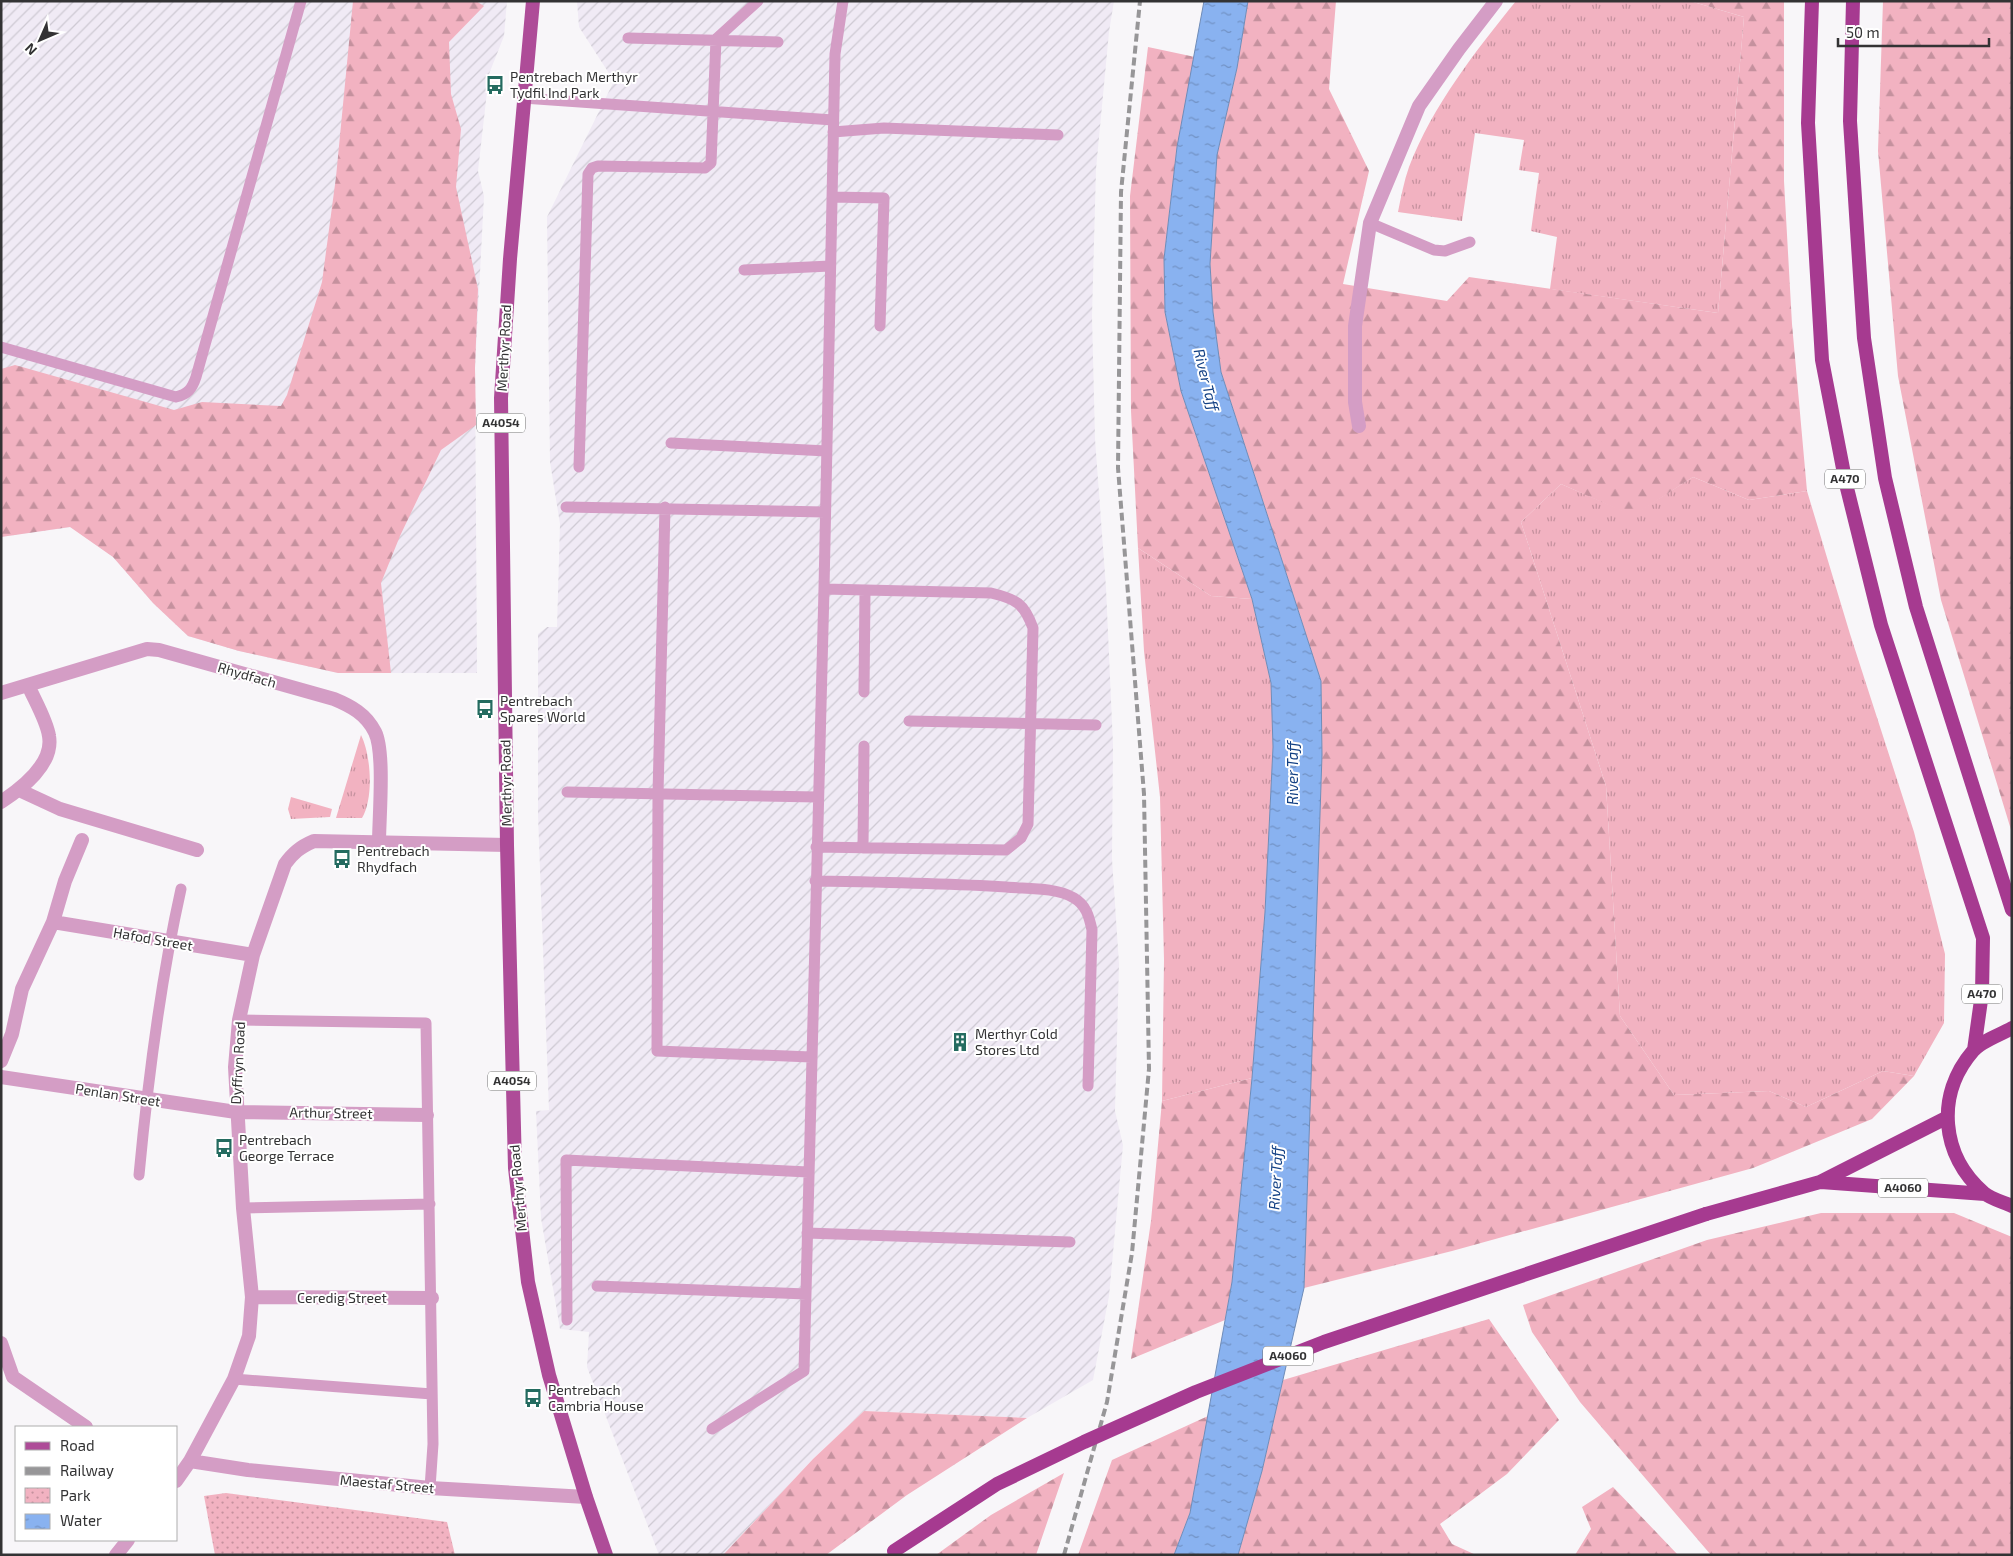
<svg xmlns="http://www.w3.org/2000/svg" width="2013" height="1556" font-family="'Exo 2',sans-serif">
	<defs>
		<pattern id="industrial-furrows" width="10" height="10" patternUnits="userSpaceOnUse" patternTransform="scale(1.25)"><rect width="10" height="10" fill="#f0eaf5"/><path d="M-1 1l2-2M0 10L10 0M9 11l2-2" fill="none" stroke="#cec9d3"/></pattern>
		<pattern id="grass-tufts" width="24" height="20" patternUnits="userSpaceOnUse" patternTransform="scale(1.25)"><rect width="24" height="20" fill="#f2b2c1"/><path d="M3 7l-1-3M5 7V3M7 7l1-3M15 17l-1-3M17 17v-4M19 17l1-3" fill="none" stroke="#c5919e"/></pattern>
		<pattern id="forest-firs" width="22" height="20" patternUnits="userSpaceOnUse" patternTransform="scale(1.25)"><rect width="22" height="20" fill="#f2b2c1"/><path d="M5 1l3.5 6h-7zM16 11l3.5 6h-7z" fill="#c5919e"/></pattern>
		<pattern id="park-dots" width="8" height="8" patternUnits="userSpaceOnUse" patternTransform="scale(1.25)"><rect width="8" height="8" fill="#f2b2c1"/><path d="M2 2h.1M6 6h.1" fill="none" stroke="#c5919e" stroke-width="1.8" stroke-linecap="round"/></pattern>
		<pattern id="water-ripples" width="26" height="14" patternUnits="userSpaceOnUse" patternTransform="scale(1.25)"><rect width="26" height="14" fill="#89b2f0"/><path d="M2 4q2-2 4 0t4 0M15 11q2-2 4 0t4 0" fill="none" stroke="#7191c3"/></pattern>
	</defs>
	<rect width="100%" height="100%" fill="#f8f6f9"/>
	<path fill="url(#industrial-furrows)" d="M1,1H507L504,36L489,74L478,171L484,196L475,368L477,673H338L239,651L188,636L153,603L113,557L71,527L1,537Z
		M577,1H1114L1109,32L1096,169L1092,316L1095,439L1106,588L1113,745L1112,859L1119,964L1115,1111L1123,1145L1109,1296L1093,1380L1027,1418L864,1411L813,1459L723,1555H659L587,1367L589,1332L560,1329L541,1218L536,1111L549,1110L538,815V634L547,627H557L560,524L550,462L547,217L614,81L579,27Z"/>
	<path fill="url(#grass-tufts)" d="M1516,1H1690L1744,17L1718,313L1550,289L1557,237L1531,231L1539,173L1519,170L1524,140L1475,133L1462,221L1398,212C1401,197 1404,181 1409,167C1433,105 1475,52 1516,1Z
		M1693,477L1749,500L1807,491L1850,634L1914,832L1945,954L1944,1023L1914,1076L1883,1071L1806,1107L1769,1091L1674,1095L1620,1016L1606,786L1521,522L1561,484L1633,515Z
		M1138,548L1211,596L1252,599L1271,683L1273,747L1265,912L1252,1078L1162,1101L1164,960L1160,797L1144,651Z
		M361,735C371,755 374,798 362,818H336Z
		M291,797L332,809L330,817L291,819L288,809Z"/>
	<path fill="url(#forest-firs)" d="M353,1H476L484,6L449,42L451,94L461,129L456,187L478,289L475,368L476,425L441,450L400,536L381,583L391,673H338L239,651L188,636L153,603L113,557L70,527L1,537V369L15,365L174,410L202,402L281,406L287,395L322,282L336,177Z
		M1248,1H1336L1329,89L1369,171L1343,284L1447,301L1469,277L1718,313L1744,17L1690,1H1784V181L1792,324L1807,491L1749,500L1693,477L1633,516L1561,484L1521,522L1606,786L1620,1016L1674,1095L1769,1091L1806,1107L1883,1071L1914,1076L1872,1119L1753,1168L1452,1251L1304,1288L1322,755L1321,681L1221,372L1213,312L1210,264L1217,155L1237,68Z
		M1883,1H2012V833L1941,600L1898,376L1878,151Z
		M1148,47L1195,57L1177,147L1164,259L1165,312L1181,391L1252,599L1211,596L1138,548L1131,411L1130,196Z
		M1252,1078L1232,1282L1225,1320L1131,1359L1151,1221L1162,1101Z
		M1821,1213H1954L2012,1237V1555H1711L1580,1402L1532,1332L1523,1305L1707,1240Z
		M1489,1319L1559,1420L1507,1474L1440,1524L1452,1544L1476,1555H1238L1262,1471L1283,1380Z
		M864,1411L1027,1418L907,1495L826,1555H723L813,1459Z
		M1208,1416L1190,1513L1174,1555H1078L1112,1460Z
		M1064,1473L1036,1555H936L991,1515Z
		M1613,1487L1678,1555H1575L1591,1529L1582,1507Z"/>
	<path fill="url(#park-dots)" d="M226,1493L447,1522L455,1555H215L204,1496Z"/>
	<path fill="url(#water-ripples)" stroke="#6f8cb8" d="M1204,1H1248L1237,68L1217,155L1210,264L1213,312L1221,372L1321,681L1322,755L1304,1288L1262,1471L1238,1555H1174L1190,1513L1232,1282L1252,1078L1265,912L1273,747L1271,683L1252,599L1181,391L1165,312L1164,259L1177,147Z"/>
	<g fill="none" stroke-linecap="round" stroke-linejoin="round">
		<path stroke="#d49dc5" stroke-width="11" d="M628,38L778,42
			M523,98L833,120
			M833,132L884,128L1058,135
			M832,197L884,198L880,326
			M1370,223L1434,250L1445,251L1470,242
			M744,270L830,266
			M1,347L176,397C188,394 192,389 196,377L301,1
			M671,443L827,451
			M579,467L588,174L592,168L598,166L705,168L711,163L716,39L758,1
			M566,507L825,512
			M665,507L658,794L657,1051L811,1057
			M864,692L865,591
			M909,721L1096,725
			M567,792L817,797
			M816,847L1006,850L1021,838L1028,824L1033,628C1024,603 1016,599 991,593L824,589
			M863,848L864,746
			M815,881C879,882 943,883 1006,887C1027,889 1055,887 1074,898C1086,905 1089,916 1092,930L1088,1086
			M239,1020L426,1023L433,1444L430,1488
			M139,1175C148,1079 160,983 181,889
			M243,1208L430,1204
			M807,1233L1070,1242
			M597,1286L806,1294
			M567,1320L566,1160L808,1172
			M234,1379L432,1394
			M712,1429L804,1371L824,589L835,54L843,1"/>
		<path stroke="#d49dc5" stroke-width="14" d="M1359,426L1355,402V326L1370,223L1419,106L1459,49L1496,1
			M1,693L147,649L159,650L334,699C351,706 366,714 375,732C385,752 379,818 379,843
			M19,790L60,809L197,850
			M1,802C22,788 54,764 49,736C47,721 34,699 28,685
			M53,922L253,955
			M1,1061L12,1034L22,989L53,922L65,881L82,840
			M1,1077L236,1112L427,1115
			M252,1297L432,1298
			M1,1343L13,1377L86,1427
			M190,1461L248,1470L430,1488L586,1497
			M176,1481L190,1461L234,1379L249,1336L252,1297L243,1208L235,1067L239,1020L253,955L285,864C293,853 300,847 314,841L507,845
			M116,1555L128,1540"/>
		<path stroke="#ae4c98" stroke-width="14" d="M533,1L510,259L501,398L507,845L515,1168L528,1282L549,1375L586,1497L606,1555"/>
		<path stroke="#a63a90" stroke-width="14" d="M1812,1L1808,123L1822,360L1846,484L1881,625L1983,938L1982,993L1974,1050
			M1853,1L1850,121L1864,338L1885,478L1916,607L2012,910
			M2012,1028C2000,1035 1981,1041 1973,1051C1935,1095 1941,1156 1984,1193C1991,1199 2003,1202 2012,1206
			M1821,1182L1985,1194
			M1706,1214L1820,1182L1946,1118"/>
		<path stroke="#979698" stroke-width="4" stroke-dasharray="8 4" stroke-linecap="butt" d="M1064,1555L1107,1402L1132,1253L1149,1069L1144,794L1118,468L1121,192L1140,1"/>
		<path stroke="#a63a90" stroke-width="14" d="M894,1551L997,1484L1084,1442L1196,1392L1324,1342L1706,1214"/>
	</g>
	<defs>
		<g id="bus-bare" transform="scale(1.5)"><path d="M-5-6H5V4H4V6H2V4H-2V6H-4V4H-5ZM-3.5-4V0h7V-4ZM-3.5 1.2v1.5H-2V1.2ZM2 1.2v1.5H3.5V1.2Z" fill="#246b60" stroke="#fff" stroke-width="2.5" paint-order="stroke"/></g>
		<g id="building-bare" transform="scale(1.5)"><path d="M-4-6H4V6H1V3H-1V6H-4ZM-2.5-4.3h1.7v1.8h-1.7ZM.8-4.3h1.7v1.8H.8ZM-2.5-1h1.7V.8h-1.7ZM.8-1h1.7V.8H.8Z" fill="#246b60" stroke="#fff" stroke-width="2.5" paint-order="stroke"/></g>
	</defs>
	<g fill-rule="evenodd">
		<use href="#bus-bare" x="495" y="85"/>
		<use href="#bus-bare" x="485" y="709"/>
		<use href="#bus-bare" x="342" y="859"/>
		<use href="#building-bare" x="960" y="1042"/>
		<use href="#bus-bare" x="224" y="1148"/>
		<use href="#bus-bare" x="533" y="1398"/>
	</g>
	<g text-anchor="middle" stroke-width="4" stroke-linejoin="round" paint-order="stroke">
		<g fill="#fff" stroke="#707071" stroke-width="1">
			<rect x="477" y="413.5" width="48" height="19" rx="4"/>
			<rect x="1825" y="469.5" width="40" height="19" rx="4"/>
			<rect x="1962" y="984.5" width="40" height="19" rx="4"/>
			<rect x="488" y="1071.5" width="48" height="19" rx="4"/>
			<rect x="1878" y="1178.5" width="50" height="19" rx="4"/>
			<rect x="1263" y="1346.5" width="50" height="19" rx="4"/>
		</g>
		<g font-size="12" font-weight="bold" fill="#333334">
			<text x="501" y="427">A4054</text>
			<text x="1845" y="483">A470</text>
			<text x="1982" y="998">A470</text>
			<text x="512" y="1085">A4054</text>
			<text x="1903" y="1192">A4060</text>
			<text x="1288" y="1360">A4060</text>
		</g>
		<g font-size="14" fill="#333334" stroke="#fff" text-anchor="start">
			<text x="510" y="82">Pentrebach Merthyr<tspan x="510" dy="16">Tydfil Ind Park</tspan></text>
			<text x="500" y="706">Pentrebach<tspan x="500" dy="16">Spares World</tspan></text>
			<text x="357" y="856">Pentrebach<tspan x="357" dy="16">Rhydfach</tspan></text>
			<text x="975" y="1039">Merthyr Cold<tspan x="975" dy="16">Stores Ltd</tspan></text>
			<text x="239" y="1145">Pentrebach<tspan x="239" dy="16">George Terrace</tspan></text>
			<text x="548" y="1395">Pentrebach<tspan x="548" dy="16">Cambria House</tspan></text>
		</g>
		<g font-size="14" fill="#333334" stroke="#fff">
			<text transform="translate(504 348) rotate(-87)" y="5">Merthyr Road</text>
			<text transform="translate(247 675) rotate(16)" y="5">Rhydfach</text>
			<text transform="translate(506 783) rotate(-91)" y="5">Merthyr Road</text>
			<text transform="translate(153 939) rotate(10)" y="5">Hafod Street</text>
			<text transform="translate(238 1063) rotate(-87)" y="5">Dyffryn Road</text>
			<text transform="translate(118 1095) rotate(9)" y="5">Penlan Street</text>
			<text transform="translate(331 1113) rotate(1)" y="5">Arthur Street</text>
			<text transform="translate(518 1188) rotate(-95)" y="5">Merthyr Road</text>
			<text x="342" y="1303">Ceredig Street</text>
			<text transform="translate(387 1484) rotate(5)" y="5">Maestaf Street</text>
		</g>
		<g font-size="15" font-style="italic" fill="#124084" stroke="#fff">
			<text transform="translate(1206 380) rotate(76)" y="5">River Taff</text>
			<text transform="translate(1293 773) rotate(-90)" y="5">River Taff</text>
			<text transform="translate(1276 1178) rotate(-87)" y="5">River Taff</text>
		</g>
	</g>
	<rect width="2013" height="1556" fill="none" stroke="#333334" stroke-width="5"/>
	<rect x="15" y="1426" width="162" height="115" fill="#ffffff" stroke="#adadae"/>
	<rect x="25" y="1442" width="25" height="8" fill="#ae4c98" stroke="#adadae"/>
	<text x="60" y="1451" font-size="15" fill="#333334">Road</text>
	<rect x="25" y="1467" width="25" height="8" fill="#979698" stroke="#adadae"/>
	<text x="60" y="1476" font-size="15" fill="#333334">Railway</text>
	<rect x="25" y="1488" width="25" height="15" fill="url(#park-dots)" stroke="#adadae"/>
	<text x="60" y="1501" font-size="15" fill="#333334">Park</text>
	<rect x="25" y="1514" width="25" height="15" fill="url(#water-ripples)" stroke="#adadae"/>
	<text x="60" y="1526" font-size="15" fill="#333334">Water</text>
	<g transform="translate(40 40) rotate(225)" stroke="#ffffff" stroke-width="4" paint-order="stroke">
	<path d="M0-4L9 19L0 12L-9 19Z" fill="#333334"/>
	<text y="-8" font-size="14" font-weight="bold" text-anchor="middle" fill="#333334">N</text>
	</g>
	<path d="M1838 38v8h151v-8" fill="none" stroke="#333334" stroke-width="2.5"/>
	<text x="1846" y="38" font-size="15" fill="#333334" stroke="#ffffff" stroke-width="4" paint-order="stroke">50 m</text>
</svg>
